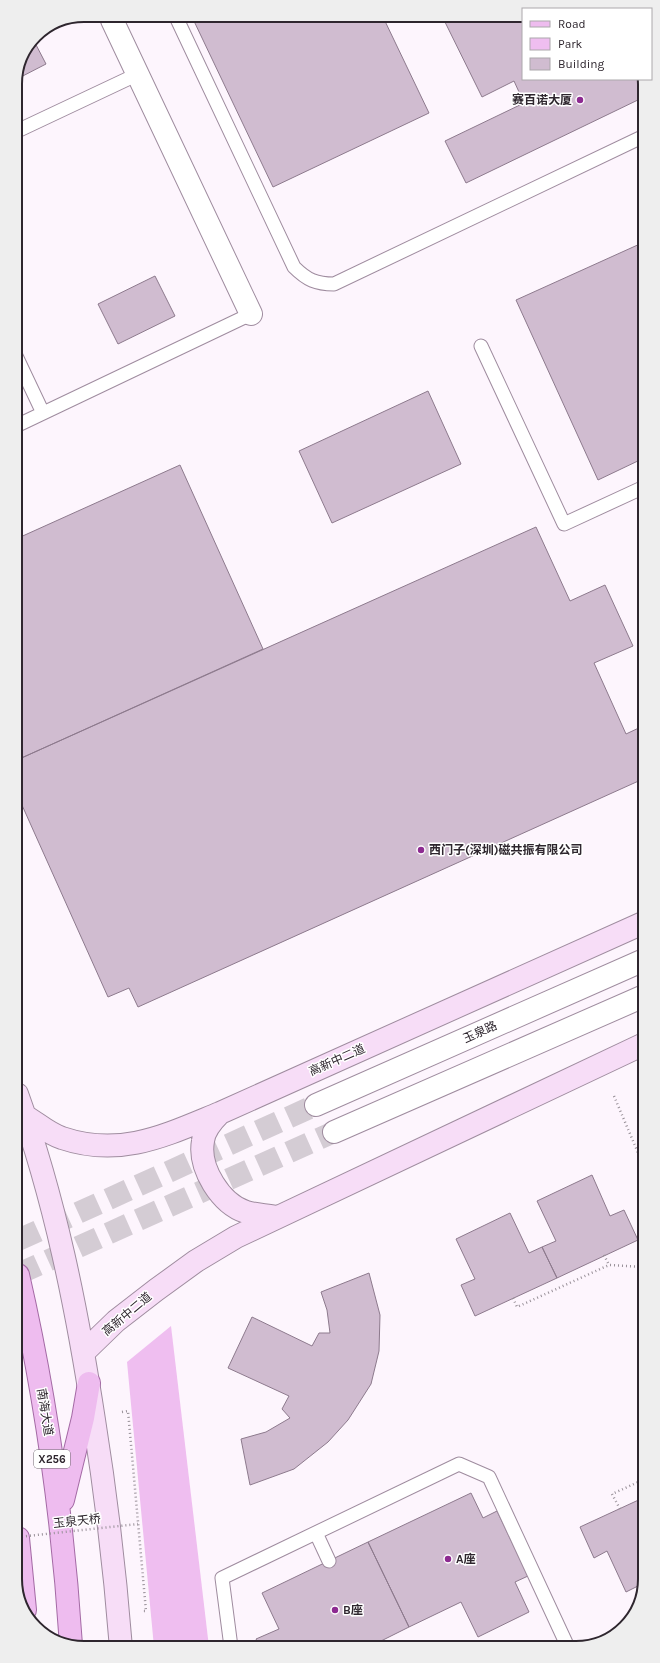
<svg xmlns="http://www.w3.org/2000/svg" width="660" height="1663" font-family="Karla,'Noto Sans SC',sans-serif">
	<rect width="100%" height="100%" fill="#fdf5fd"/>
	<path fill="#efbef0" d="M171,1326L209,1647H154L127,1362Z"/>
	<path fill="#d0bcd0" stroke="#8d7a8d" d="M442,16H523V79H639L641,84L642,98L466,183L445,141L524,103L514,81L482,97Z
		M383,17L429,113L273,187L193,19Z
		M33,39L46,64L15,80V79Z
		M642,243V459L598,480L516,300Z
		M155,276L175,316L118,344L98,304Z
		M428,391L461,464L332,523L299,451Z
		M180,465L263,649L17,760L16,539Z
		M536,527L570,601L605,585L633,646L594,663L626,734L643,726V779L138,1007L129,988L108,997L17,794V760Z
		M592,1175L610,1216L624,1210L638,1240L557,1278L542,1247L556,1241L537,1201Z
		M510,1213L529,1253L542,1247L557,1278L475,1316L461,1285L475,1279L456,1239Z
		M369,1273L380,1315L379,1351L371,1384L348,1420L328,1442L294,1469L250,1485L241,1439L266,1432L290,1418L282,1409L289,1396L228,1368L252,1317L312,1346L319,1333H330L327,1310L321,1292Z
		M471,1493L483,1518L497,1511L528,1576L515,1582L529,1612L478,1637L461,1602L409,1627L368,1542Z
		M645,1497V1580L644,1583L626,1592L607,1551L594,1558L580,1527Z
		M368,1542L409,1627L371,1646L260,1647L256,1639L279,1629L262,1593Z"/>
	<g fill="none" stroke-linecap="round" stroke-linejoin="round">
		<path stroke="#d4ccd4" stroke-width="22" stroke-dasharray="22 11" stroke-linecap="butt" d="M18,1240L316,1105
			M18,1274L334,1132"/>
		<g stroke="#9f8c9f" stroke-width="15">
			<path id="service" d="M177,19L294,267C307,280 316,284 334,284L642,137
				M15,132L138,74
				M481,346L564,524L642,488
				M16,356L43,413
				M16,426L251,314
				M316,1533L329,1561
				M231,1647L222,1578L459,1464L489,1477L567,1645"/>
		</g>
		<g stroke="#9f8c9f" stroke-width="24">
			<path id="minor" d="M112,20L251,314"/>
		</g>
		<g stroke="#9f8c9f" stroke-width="24">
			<path id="tertiary" d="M316,1105L644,960
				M334,1132L644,996"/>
		</g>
		<g stroke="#9f8c9f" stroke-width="24">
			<path id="secondary" d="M17,1094C55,1199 77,1309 94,1420C106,1495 115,1571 121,1648
				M220,1113C213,1120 204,1131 203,1141C198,1168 221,1204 246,1212C256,1215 267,1215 276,1217
				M25,1116C37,1123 49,1134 62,1138C121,1158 166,1135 220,1113L643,923
				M84,1352L116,1321L156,1290L196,1261L236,1237L644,1044"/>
		</g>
		<g stroke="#a46aa5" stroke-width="24">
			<path id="primary" d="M18,1275C46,1397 63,1520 71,1645
				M63,1500L83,1418L89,1383
				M18,1538L25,1610"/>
		</g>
		<path stroke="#999199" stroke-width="2.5" stroke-dasharray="1 3" stroke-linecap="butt" d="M614,1096L644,1167
			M604,1255L609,1265
			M513,1298L517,1307L609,1265L644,1267
			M122,1412L128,1411L146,1611H142
			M620,1509L612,1494L645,1479"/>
		<use href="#service" stroke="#fff" stroke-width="13"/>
		<use href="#minor" stroke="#fff" stroke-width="22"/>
		<use href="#tertiary" stroke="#fff" stroke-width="22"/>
		<use href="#secondary" stroke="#f7ddf7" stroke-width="22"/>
		<use href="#primary" stroke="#eebcef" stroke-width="22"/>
		<path stroke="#999199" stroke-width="2.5" stroke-dasharray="1 3" stroke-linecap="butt" d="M18,1537L138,1524"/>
	</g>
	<g fill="#8d2a91" stroke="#fff" stroke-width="1.5">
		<circle cx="580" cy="100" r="4"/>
		<circle cx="421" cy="850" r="4"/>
		<circle cx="448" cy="1559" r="4"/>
		<circle cx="335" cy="1610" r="4"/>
	</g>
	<g text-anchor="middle" stroke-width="3" stroke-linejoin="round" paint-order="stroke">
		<rect fill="#fff" stroke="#6d676d" stroke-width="1" x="34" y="1450" width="36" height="18" rx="3"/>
		<g font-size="11" font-weight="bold" fill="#2e262e">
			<text x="52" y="1463">X256</text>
		</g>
		<g font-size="12" font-weight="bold" fill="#2e262e" stroke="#fff" text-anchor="start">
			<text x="572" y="104" text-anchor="end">赛百诺大厦</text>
			<text x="429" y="854">西门子(深圳)磁共振有限公司</text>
			<text x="456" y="1563">A座</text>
			<text x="343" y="1614">B座</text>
		</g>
		<g font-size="12" fill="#2e262e" stroke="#fff">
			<text transform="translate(480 1032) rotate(-24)" y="4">玉泉路</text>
			<text transform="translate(337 1060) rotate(-24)" y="4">高新中二道</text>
			<text transform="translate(127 1314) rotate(-40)" y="4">高新中二道</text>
			<text transform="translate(45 1412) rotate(81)" y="4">南海大道</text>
			<text transform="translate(77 1521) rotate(-6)" y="4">玉泉天桥</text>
		</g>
	</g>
	<path d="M0 0H660V1663H0ZM84 22H576A62 62 0 0 1 638 84V1579A62 62 0 0 1 576 1641H84A62 62 0 0 1 22 1579V84A62 62 0 0 1 84 22Z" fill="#eee" fill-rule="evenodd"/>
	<path fill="none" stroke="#2e262e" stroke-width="2" d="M84 22H576A62 62 0 0 1 638 84V1579A62 62 0 0 1 576 1641H84A62 62 0 0 1 22 1579V84A62 62 0 0 1 84 22Z"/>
	<rect x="522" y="8" width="130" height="72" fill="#ffffff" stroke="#aba8ab"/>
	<rect x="530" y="21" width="20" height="6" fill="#eebcef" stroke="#aba8ab"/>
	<text x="558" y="28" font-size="12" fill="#2e262e">Road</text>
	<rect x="530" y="38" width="20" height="12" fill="#efbef0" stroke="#aba8ab"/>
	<text x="558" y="48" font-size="12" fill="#2e262e">Park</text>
	<rect x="530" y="58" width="20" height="12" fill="#d0bcd0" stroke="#aba8ab"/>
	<text x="558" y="68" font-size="12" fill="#2e262e">Building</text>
</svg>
